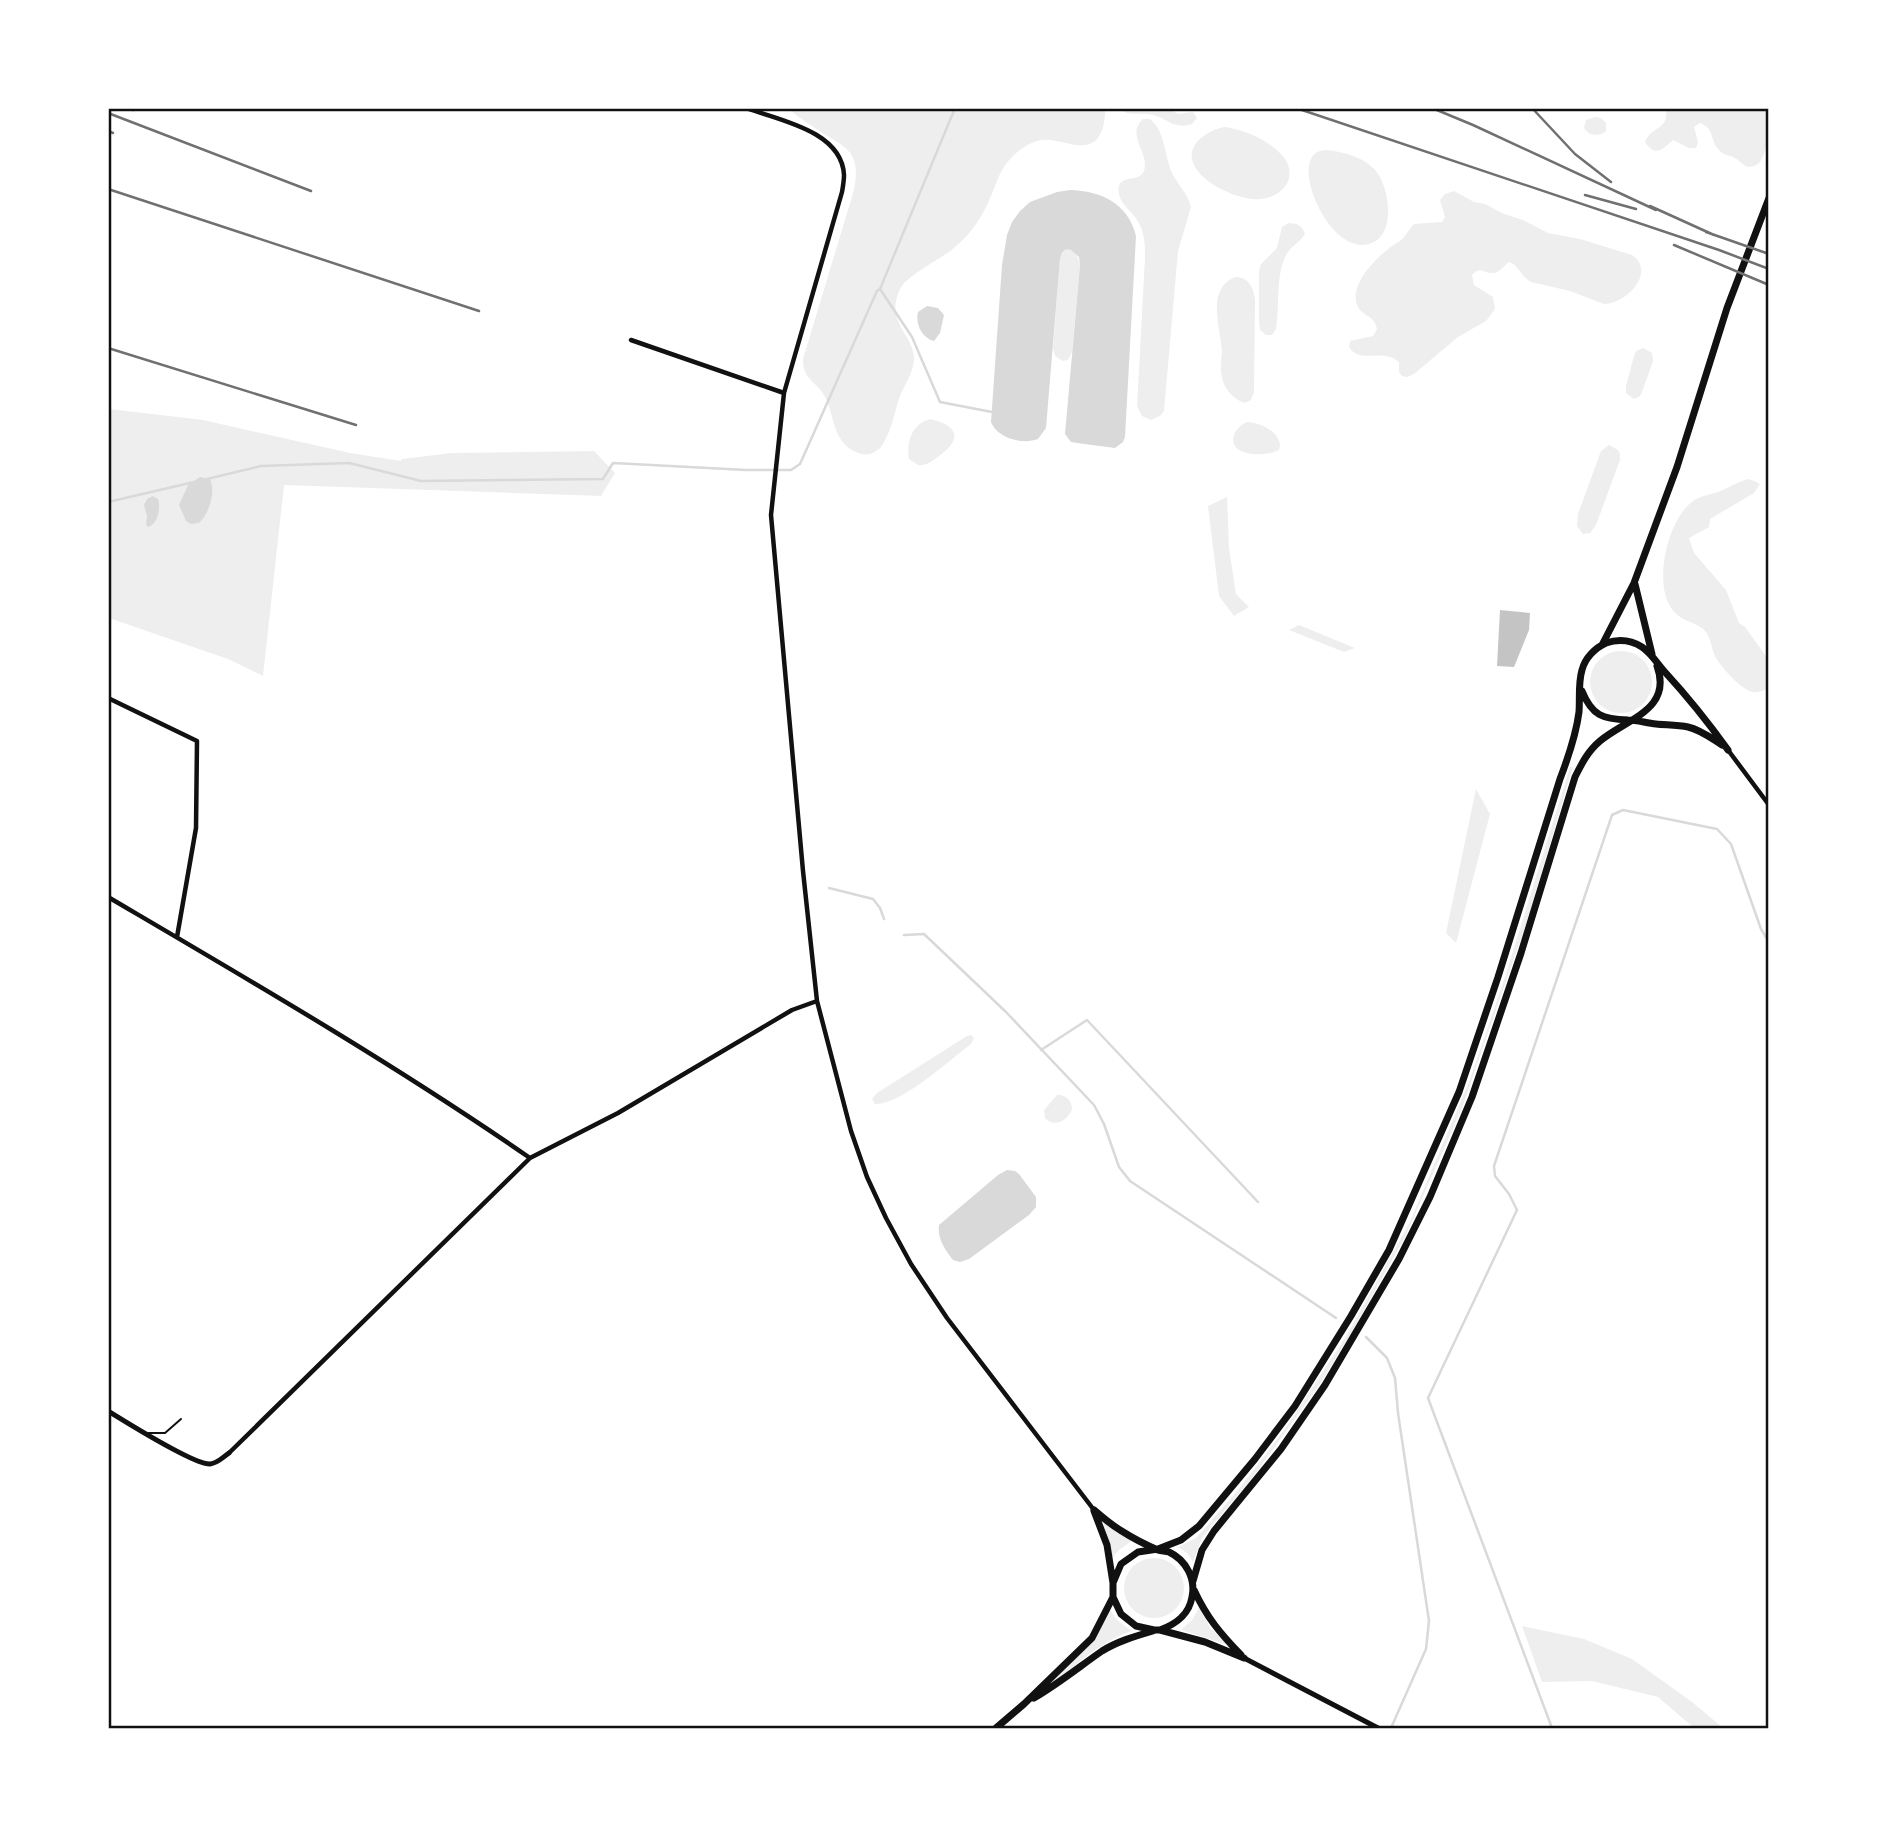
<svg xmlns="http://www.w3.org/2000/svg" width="1877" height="1837" font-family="'PT Serif',serif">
	<rect width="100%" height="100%" fill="#fff"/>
	<path fill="#eee" d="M1765,108C1772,118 1768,156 1758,164C1754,167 1752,166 1747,167C1742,164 1738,159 1733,157C1727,155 1723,155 1718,149C1710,139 1714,128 1700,123L1694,127L1698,142L1696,148H1689L1673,140C1663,149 1655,158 1645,142C1651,126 1669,131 1666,109Z
		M788,109H1105C1105,119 1104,131 1097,139C1083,154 1059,137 1041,140C1026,143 1012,155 1004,167C998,176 995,187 991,196C983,216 971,234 954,248C941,259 907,275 900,289C884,322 915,336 914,359C914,373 903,386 899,399C895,410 893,423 888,434C885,440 882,448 876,451C870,456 862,455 856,452C833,442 835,418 826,399C819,382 802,381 803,359L854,190C860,156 852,150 824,134C812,126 800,118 788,109Z
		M1119,109H1169L1178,114L1193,112L1197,118L1192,124C1170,130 1167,116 1148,114C1136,113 1129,116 1119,109Z
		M1595,117L1601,118L1606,123V131C1599,137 1589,136 1584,128L1586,120Z
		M1143,119H1149C1164,126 1165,158 1172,173C1178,185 1188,194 1191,207L1178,251L1164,411L1160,416L1151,420L1142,416L1137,406L1145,258C1145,245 1145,232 1137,220C1132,211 1121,205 1119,194C1115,172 1139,184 1144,171C1150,152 1125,135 1143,119Z
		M1224,127C1243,129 1268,140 1281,154C1300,174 1285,197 1260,199C1241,201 1205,185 1195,167C1183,146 1206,131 1224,127Z
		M1325,150C1341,151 1364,157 1375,170C1389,185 1396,231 1374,242C1336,261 1297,181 1312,157C1315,152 1320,151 1325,150Z
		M1454,191L1474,202L1485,204L1504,214L1523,220L1548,233L1580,239L1632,255C1657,272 1626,304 1604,304L1570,291L1531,282C1521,277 1519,265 1509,262C1504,266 1500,272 1494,273C1483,274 1481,265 1472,275L1474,285L1493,297L1495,309L1486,321L1458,337L1414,374L1407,377L1402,376L1399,372V362C1383,347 1360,365 1349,347L1350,341L1373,336L1377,329C1374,314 1362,317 1357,305C1350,285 1373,261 1387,250C1391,246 1396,244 1400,241C1406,236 1409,229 1414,224L1442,222L1445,217L1440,200L1445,194Z
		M1289,223C1297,223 1303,226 1305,234C1300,242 1291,246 1286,255C1275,278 1280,305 1276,329L1272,335H1266L1260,330L1259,322V271L1261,264L1277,248L1282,227Z
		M1066,249C1075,250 1078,256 1080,265L1072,352L1068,360L1063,361L1055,356L1053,348L1060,259L1062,253Z
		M1235,277C1248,277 1253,286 1255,299L1254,392L1251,400L1245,403C1230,398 1221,384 1221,369C1220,363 1222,358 1222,352C1221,328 1205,290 1235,277Z
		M1643,348L1652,353L1653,361L1642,392L1640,396L1634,399L1626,393V386L1634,356L1636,351Z
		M109,409L203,420L350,453L401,461L402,459L452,453L594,451L615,473L601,496L284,485L263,676L228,659L109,618Z
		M930,419C958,425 963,439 939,456C932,461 927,466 918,465L909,459C906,442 912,424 930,419Z
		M1247,422C1261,422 1285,435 1279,450C1269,455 1251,456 1241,451C1226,443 1235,427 1247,422Z
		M1609,445L1618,450L1620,454V460L1596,525L1590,533L1583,534L1577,526L1578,514L1601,451Z
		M1748,479L1754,481L1760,484L1754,493L1710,519L1709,527L1689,538L1694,553L1726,590L1739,623L1745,627L1768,659V688C1764,690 1759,693 1753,692C1742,691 1720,666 1715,656C1711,648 1711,637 1705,631C1695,620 1681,624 1670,606C1654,580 1668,519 1693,501C1700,496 1709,495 1718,492C1728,488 1737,482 1748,479Z
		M1227,497L1229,548L1236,594L1249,607L1234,616L1219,596L1208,506Z
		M1299,625L1355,648L1344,652L1289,630Z
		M1590 682a31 31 0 1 1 62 0a31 31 0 1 1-62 0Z
		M1570,767H1573L1527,921L1462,1108L1405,1237L1350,1335L1318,1387L1256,1473L1202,1538L1193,1562L1187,1553L1178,1547L1196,1538L1204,1529L1239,1489L1287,1426L1345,1338L1409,1224L1469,1082L1505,977Z
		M1476,789L1490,814L1456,943L1446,933Z
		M971,1035L974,1038L971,1044C950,1060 899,1106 875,1104L872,1099L877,1093L967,1036Z
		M1057,1095C1065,1094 1072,1100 1072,1109C1068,1121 1054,1128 1045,1118L1044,1110Z
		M1105,1523L1117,1533L1133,1540L1119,1550L1112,1558L1109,1541L1103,1525Z
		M1124 1588a30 30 0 1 1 60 0a30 30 0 1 1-60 0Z
		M1199,1608L1211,1629L1228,1645L1181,1630L1192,1620Z
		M1110,1610L1117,1620L1132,1631C1103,1640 1077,1664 1054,1683L1052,1681C1076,1659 1097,1639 1110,1610Z
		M1522,1626L1584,1639L1632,1659L1692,1702L1723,1728H1694L1658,1697L1592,1681L1542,1682Z"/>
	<path fill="#d9d9d9" d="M1070,190C1101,191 1128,203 1136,236L1125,437L1123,442L1115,448L1077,443L1071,442L1065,434L1080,265L1079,257L1071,250L1066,249L1062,253L1060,259L1046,428L1038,439C1022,445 997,438 991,422L1002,265L1007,235L1012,222L1020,211L1030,202L1057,192Z
		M927,306L938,308L944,315L940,333L934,341C922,338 915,324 918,312Z
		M200,477L210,479C216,492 209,514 199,523L191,524L186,521L179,505L188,485Z
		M153,496L158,499C161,508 158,524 148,527L146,525L147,516L144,505L147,499Z
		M1007,1170L1015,1171L1019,1174L1036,1197V1207L1029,1215L969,1259L960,1262L953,1260C945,1250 937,1238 939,1225L998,1175Z"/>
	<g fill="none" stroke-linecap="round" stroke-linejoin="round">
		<path stroke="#d9d9d9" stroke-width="2.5" d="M880,289L912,337L940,402L992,412
			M207,479L261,466L349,463L421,481L603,479L613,463L746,470H791L800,464L877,291L880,289L955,108
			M108,502L194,482
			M829,888L873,899L880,908L884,919
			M904,935L924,934L1006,1012L1094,1105L1104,1124L1119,1167L1130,1181L1336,1318
			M1041,1050L1087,1020L1258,1202
			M1366,1337L1387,1358L1395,1378L1398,1413L1429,1621L1426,1649L1391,1728
			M1552,1728L1428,1398L1517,1210L1509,1194L1495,1176L1494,1166L1612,815L1623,810L1717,829L1731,844L1761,929L1769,942"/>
	</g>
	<path fill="#c4c4c4" d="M1500,610L1530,613L1529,630L1514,667L1497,666Z"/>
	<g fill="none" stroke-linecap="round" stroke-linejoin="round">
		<path stroke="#111" stroke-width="2" d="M148,1433H165L181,1419"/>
		<path stroke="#111" stroke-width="4.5" d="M746,108C779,120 842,131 844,175C844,181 843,186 842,192L784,393L771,515L803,871L817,1001L851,1131L867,1177L886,1218L911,1264L947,1318L1094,1510
			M631,340L784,393
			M108,698L197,741L196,828L177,937
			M1728,750L1769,805
			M108,897C251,981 394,1064 530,1158
			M229,1453L530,1158L618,1113L792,1010L817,1001"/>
		<path stroke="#111" stroke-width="5" d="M108,1411C126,1422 194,1465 210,1464C218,1463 223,1457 229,1453
			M1244,1658L1378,1728"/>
		<path stroke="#111" stroke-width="7" d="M1635,584L1652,654
			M1602,645L1634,583L1677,467L1727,308L1769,198
			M1582,691C1592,716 1603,719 1628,720C1637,720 1646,723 1656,724C1666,725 1678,725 1688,727C1701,730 1711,738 1722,745
			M1094,1510C1102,1517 1110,1524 1120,1530C1131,1537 1146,1545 1158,1550C1162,1551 1166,1551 1169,1552C1186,1560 1196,1579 1192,1597C1189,1615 1176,1624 1160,1630
			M1094,1511L1107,1545L1113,1583
			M1193,1581L1202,1550L1214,1531L1281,1449L1325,1385L1399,1259L1430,1197L1472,1097L1521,953L1575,777C1582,763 1588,751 1600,741C1626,719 1673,710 1657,666
			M1194,1590C1207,1618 1220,1633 1241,1655
			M1244,1658L1205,1642L1160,1630H1154L1136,1626L1121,1614L1113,1597V1583L1121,1564L1138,1552L1158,1549L1181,1540L1199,1526L1255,1459L1295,1406L1351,1316L1389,1250L1459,1092L1498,977L1560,779C1568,758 1576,736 1579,712C1580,699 1578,683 1582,670C1585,658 1595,648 1606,643C1618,639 1631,640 1642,647C1651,653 1657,663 1664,671C1687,696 1708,722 1728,750
			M1034,1698C1058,1684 1079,1667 1102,1651C1118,1641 1136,1636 1153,1631
			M996,1728L1024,1704L1092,1638L1113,1597"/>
		<path stroke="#707070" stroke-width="2.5" d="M130,108L133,110
			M1296,108L1719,250L1769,269
			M1432,108L1473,125L1656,210
			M1532,108L1575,154L1611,182
			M108,113L311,191
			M108,131L113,133
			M108,189L479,311
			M1585,195L1636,209
			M1650,206L1714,235
			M1706,232L1769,254
			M1674,245L1769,285
			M108,348L356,425"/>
	</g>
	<rect width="1877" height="1837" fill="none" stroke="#ffffff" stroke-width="220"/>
	<rect x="110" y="110" width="1657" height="1617" fill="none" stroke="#111" stroke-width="2.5"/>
</svg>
